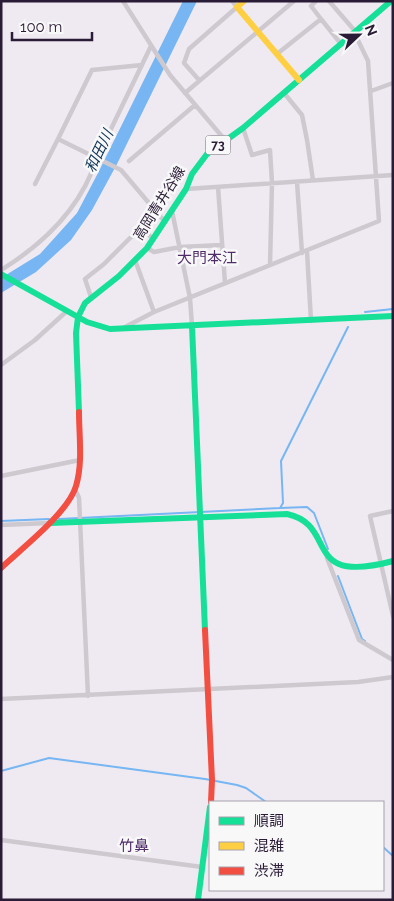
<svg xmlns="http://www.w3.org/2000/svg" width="394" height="901" font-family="Raleway,'Noto Sans JP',sans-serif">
	<rect width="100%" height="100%" fill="#efeaf2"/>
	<path fill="#77b6f2" d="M183,1H197L117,164L92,210L71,240L36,272L1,293V278L40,254L77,213L98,173Z"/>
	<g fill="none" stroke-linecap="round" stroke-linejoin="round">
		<path stroke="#77b6f2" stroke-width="2" d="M365,312L393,309
			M280,508L307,507L314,513L328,549
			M59,519L280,508L283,503L281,461L348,327
			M1,521L49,519
			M338,576L362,639L365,641
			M1,771L49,758L205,779L237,785L246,788L266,802
			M383,847L393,856"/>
		<path stroke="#cdc9cf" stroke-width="4.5" d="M123,1L170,75L225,140
			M316,1L311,6L321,19
			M329,1L355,31
			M277,54L321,19L341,44
			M142,65L92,70L58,139L121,170L165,222
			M199,80L184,63L189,49L237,7L232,1
			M371,91L393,83
			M185,93L294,1
			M284,93L302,115L307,140L313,180
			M243,128L252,155L270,150L272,183L270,265
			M129,161L195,105
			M297,182L302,253
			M35,184L58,139
			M218,187L225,283
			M186,189L393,175
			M172,211L190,298L192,326
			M147,248L154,252L180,247L222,245
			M307,251L311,321
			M135,260L154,312
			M1,270C45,243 81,208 97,158L151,46
			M91,297L85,279L104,264L130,238L143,229L153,239
			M125,327L154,312L379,221L368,61L354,32
			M1,365L35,340L67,311
			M1,476L80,460
			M75,489L79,498L88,696
			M393,511L370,516L393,616
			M1,525L49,523
			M327,558L359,640L393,660
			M1,699L358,682L393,677
			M1,840L202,867"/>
		<path stroke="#16e098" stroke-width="6" d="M1,274L87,322L110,329L393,316
			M192,326L205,630
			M79,412L76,333L78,317L85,303L119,276L147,248L186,189L192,174L207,154L243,128L391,1
			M50,523L287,514C339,525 300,586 393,561
			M198,900L210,807"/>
		<path stroke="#ffcf43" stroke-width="6" d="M244,1L237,7L299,80"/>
		<path stroke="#f24e42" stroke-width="6" d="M1,568C22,548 68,513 76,486C83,463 79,436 79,412
			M205,630L212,780L211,802"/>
	</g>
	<g text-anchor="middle" stroke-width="5" stroke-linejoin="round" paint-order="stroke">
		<rect fill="#f8f8f8" stroke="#685d71" stroke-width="1" x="205.5" y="135.5" width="25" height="19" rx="4"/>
		<g font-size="12" font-weight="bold" fill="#2a1b37">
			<text x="218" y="149">73</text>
		</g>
		<g font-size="14" fill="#2a1b37" stroke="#f8f8f8">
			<text transform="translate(159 203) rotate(-58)" y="5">高岡青井谷線</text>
		</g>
		<g font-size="15" font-style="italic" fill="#103556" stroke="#f8f8f8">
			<text transform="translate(99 151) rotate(-64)" y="5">和田川</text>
		</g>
		<g font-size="15" fill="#4f2c6a" stroke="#f8f8f8">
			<text x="207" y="263">大門本江</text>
			<text x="134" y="851">竹鼻</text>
		</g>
	</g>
	<rect width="394" height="901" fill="none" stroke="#2a1b37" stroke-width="5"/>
	<rect x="209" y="801" width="175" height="90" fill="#f8f8f8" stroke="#a6a0ab"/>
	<rect x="219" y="817" width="25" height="8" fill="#16e098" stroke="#a6a0ab"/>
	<text x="254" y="826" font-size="15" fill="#2a1b37">順調</text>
	<rect x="219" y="842" width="25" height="8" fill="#ffcf43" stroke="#a6a0ab"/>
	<text x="254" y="851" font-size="15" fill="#2a1b37">混雑</text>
	<rect x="219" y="867" width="25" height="8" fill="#f24e42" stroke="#a6a0ab"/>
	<text x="254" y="876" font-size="15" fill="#2a1b37">渋滞</text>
	<g transform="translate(359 35) rotate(68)" stroke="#f8f8f8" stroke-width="4" paint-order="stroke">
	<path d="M0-4L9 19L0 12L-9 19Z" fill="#2a1b37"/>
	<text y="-8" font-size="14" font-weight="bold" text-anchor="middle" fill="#2a1b37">N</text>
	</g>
	<path d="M12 32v8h80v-8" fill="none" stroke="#2a1b37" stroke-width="2.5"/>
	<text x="20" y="32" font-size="15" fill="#2a1b37" stroke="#f8f8f8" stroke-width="4" paint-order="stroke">100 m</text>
</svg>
